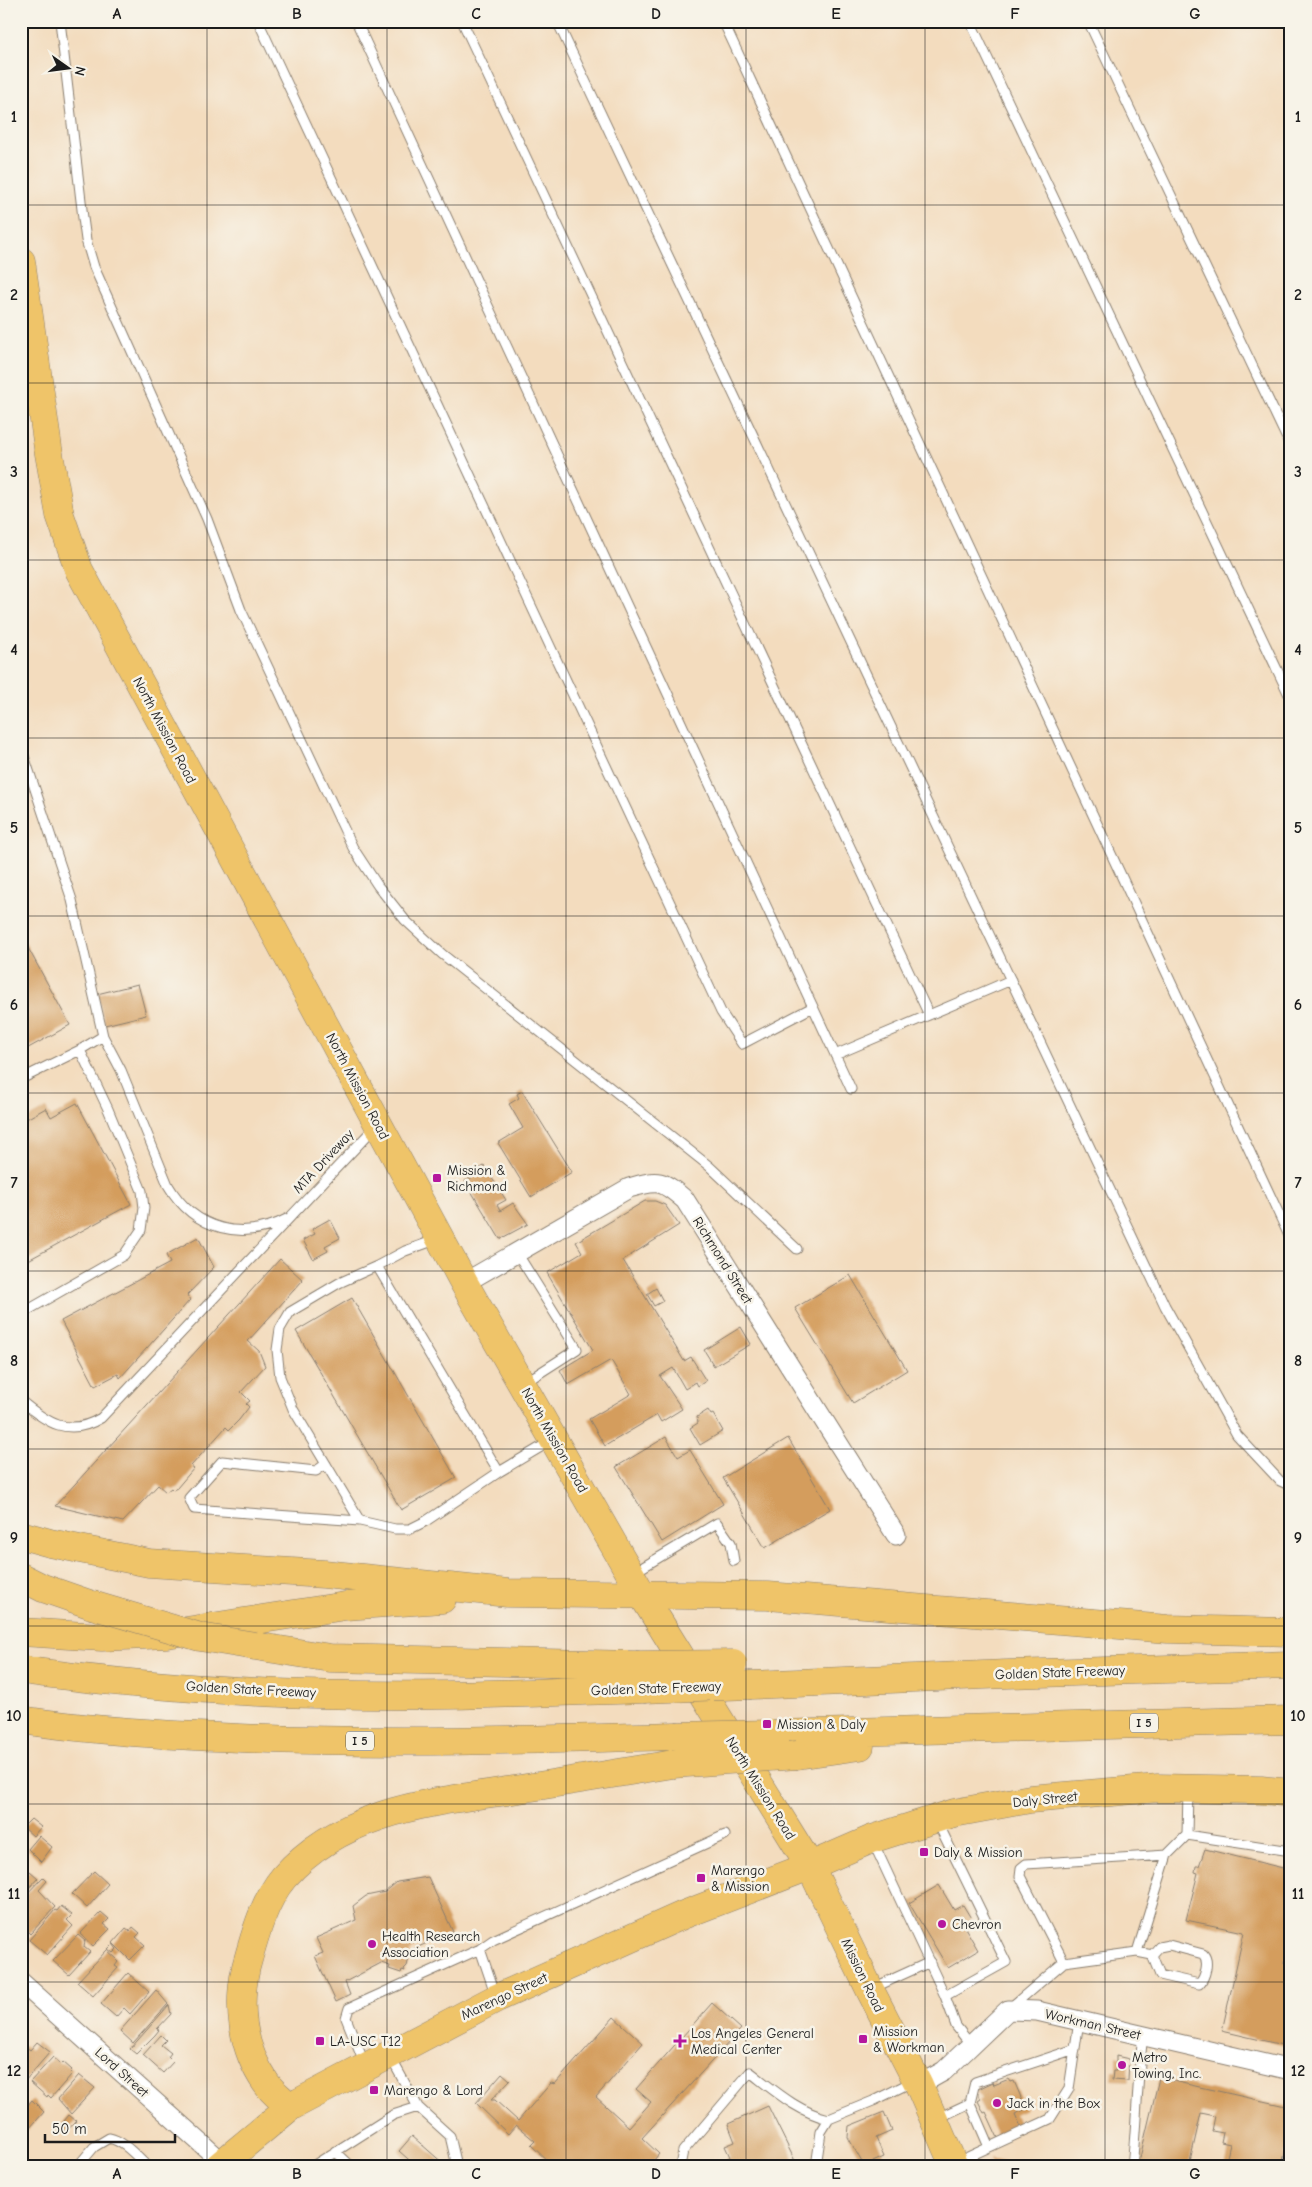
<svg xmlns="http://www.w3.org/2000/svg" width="1312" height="2187" font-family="'Comic Neue',sans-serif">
	<rect width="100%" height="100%" fill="#f7f3e8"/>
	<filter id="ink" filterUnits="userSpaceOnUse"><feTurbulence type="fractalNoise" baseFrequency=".02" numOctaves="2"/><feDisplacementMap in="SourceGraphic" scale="10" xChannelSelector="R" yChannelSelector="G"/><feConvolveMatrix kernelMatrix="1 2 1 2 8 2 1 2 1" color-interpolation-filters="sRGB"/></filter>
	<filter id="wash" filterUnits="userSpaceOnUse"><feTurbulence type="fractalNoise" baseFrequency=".0096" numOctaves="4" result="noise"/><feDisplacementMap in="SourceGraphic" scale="20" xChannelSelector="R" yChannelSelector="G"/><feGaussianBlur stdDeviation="1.12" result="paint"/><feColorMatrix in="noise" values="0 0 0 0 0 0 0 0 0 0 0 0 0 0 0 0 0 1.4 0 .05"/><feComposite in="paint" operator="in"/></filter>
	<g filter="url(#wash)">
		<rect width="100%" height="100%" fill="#f3dcbe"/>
		<g id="blocks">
			<path fill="#d49d5d" d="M21,935L70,1025L21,1052Z
				M138,984L146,1015L105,1025L97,994Z
				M522,1091L572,1172L531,1197L498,1143L523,1128L509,1104L519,1098L517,1094Z
				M77,1103L131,1204L21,1264V1122L46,1108L51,1117Z
				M484,1166L506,1200L497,1205L500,1211L513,1203L528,1224L500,1239L465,1181L475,1176L473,1173Z
				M645,1201H655L665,1205L679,1225L623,1260L684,1361L691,1357L706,1381L698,1386L696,1382L685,1389L673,1368L660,1376L682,1409L661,1422L657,1415L605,1446L589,1419L631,1394L611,1360L568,1385L560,1370L593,1350L547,1273L582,1252L576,1242Z
				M330,1219L340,1238L325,1246L328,1251L313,1259L303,1240L315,1234L312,1229Z
				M198,1237L214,1267L187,1295L190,1300L120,1378L118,1374L95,1386L61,1321L170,1263L166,1255Z
				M280,1259L303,1280L248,1341L259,1351L265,1366L241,1392L250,1401L246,1404L249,1407L239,1420L229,1430L226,1427L191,1466L194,1468L177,1488L173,1490L171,1488L166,1492L158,1485L123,1522L55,1506Z
				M850,1275L907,1370L853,1403L795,1308Z
				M656,1288L663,1301L654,1306L647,1294Z
				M352,1298L456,1478L401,1510L296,1331Z
				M741,1327L751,1344L714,1366L704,1350Z
				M708,1410L711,1415L713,1414L723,1431L700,1445L690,1428L698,1423L697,1417Z
				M666,1437L678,1457L690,1450L723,1504L662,1542L616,1467Z
				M788,1438L830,1509L765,1548L723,1478Z
				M31,1819L41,1827L33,1836L23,1827Z
				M39,1836L52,1847L41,1862L28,1849Z
				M1205,1849L1291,1870V1957L1286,1956L1285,1963L1291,1964V2047L1222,2031L1244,1932L1186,1920L1198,1873L1195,1872L1196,1866H1199Z
				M21,1871L25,1875L30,1871L38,1878L21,1897Z
				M94,1871L108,1884L87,1908L72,1894Z
				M43,1877L47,1881L39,1890L55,1907L30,1934L24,1928L21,1931V1900Z
				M428,1877L453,1932L411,1950L407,1966L404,1969L405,1971L402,1970L401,1973L389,1969L390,1966L381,1963L345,1982L350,1995L336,2002L315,1956L323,1953L316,1938L356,1920L353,1906L366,1896L385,1892L397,1882Z
				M939,1885L954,1910L963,1905L972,1920L964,1926L978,1950L948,1968L909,1903Z
				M61,1906L72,1915L67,1920L73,1926L47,1955L29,1940L55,1910L57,1911Z
				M101,1912L109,1919L104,1924L110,1929L93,1946L80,1934Z
				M133,1927L140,1933L136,1937L145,1945L130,1960L113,1943L126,1928L130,1931Z
				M78,1935L85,1941L84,1947L90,1952L69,1975L53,1961Z
				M113,1944L117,1949L113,1953L108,1949Z
				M107,1950L117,1959L116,1960L118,1962L115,1966L118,1968L93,1996L77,1982Z
				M128,1973L149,1992L130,2014L124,2008L116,2017L101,2004Z
				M156,1990L168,2004L133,2043L120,2031Z
				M712,2003L741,2029L642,2138L659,2154L649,2166H553L531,2145L535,2141L516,2125L508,2134L476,2103L502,2073L510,2080L491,2100H495L518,2121L551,2083L555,2084L614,2017L643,2043L596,2097L629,2127L651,2102L636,2089Z
				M169,2005L171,2014L157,2029L159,2030L155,2035L136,2054L130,2049Z
				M161,2035L166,2040L161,2045L171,2053L168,2057L173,2062L163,2073L143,2055Z
				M37,2042L50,2052L24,2082L21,2080V2048L24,2045L30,2050Z
				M1116,2056L1129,2059L1128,2081L1112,2080L1113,2071H1116Z
				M53,2057L61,2064L63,2062L72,2070L70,2072L72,2074L51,2098L48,2095L47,2097L30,2082Z
				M79,2075L95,2088L71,2114L58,2099Z
				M1159,2078L1290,2107L1291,2126L1282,2166H1225L1230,2144L1221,2142L1223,2133L1212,2131L1215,2116L1201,2113L1189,2166H1138Z
				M1009,2079L1011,2082L1014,2081L1026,2109L1015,2114L1021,2128L998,2138L986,2112L984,2113L978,2101L981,2099L976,2090L993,2082L994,2085Z
				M32,2100L44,2112L28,2130L21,2124V2103L26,2107Z
				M768,2106L797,2165L716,2166L715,2164L730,2157L725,2146L735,2142L728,2124Z
				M884,2112L892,2131L876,2138L884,2157L864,2166L848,2137L849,2126Z
				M69,2115L76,2121L66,2132L60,2126Z
				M412,2136L445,2165L444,2166H416L399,2151Z
				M990,2159L1016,2165V2166H993Z"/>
		</g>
	</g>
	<g filter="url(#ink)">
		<use href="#blocks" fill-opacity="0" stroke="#887c6d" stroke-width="1"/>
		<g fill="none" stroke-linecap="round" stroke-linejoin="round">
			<g stroke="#887c6d" stroke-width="11">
				<path id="lane" d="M60,21L83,218L86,240L94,267L207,519L241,610L353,848L378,886L405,920L442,954L709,1166L797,1249
					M258,21L721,1012L742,1044L813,1007
					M356,21L851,1089
					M462,21L929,1015
					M557,21L1165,1306L1237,1435L1280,1481L1291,1486
					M723,21L1291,1240
					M970,21L1291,699
					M1088,21L1291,447
					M1290,21L1291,23
					M21,747L72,900L103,1036L121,1070L168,1185C195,1231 243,1242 289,1218
					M835,1055L1011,980
					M21,1079L80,1050L103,1036
					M438,1239L405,1251L377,1266L499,1472L551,1441
					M517,1253L577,1349L524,1383
					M377,1266L339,1283L290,1312L280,1329L277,1350L280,1377L293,1409L360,1521L395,1529H410L426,1521L499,1472
					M21,1314L124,1255L141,1230L144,1208L142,1191L108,1109L80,1050
					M21,1401C46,1422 68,1438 101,1418L376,1126
					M326,1464L316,1471L222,1461L189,1498L194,1509L360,1521
					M633,1573L717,1523L731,1543L734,1561
					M1188,1791L1187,1835L1291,1851
					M873,1842L945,1996L1006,1962L937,1821
					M1169,1945L1203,1954C1210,1961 1205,1978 1199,1984L1160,1975L1152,1955L1159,1947Z
					M480,1949L496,1996
					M1137,1952L1167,1855L1187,1835
					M1064,1962L1020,1876L1021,1868L1026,1864L1167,1855
					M873,1988L930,1962
					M945,1996L956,2026L971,2045
					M1010,2008L1064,1962L1137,1952L1152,1955
					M365,2065L346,2018L349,2008L480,1949L493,1940L725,1835
					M970,2103L989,2147
					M418,2107L450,2136L457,2166
					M938,2118L970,2103L975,2082L1075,2049
					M335,2151L351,2166
					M955,2163L1050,2119L1069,2089L1079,2021
					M78,2166L94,2147L109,2138C124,2141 136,2156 147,2166
					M313,2166L393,2115L418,2107L391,2058
					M680,2166L683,2151L750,2072C775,2091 798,2112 829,2119
					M816,2166L821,2132L829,2119L873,2101L914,2081
					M1132,2166C1137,2122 1137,2079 1143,2036
					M1288,2166L1291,2152"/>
			</g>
			<g stroke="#887c6d" stroke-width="21">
				<path id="street" d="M464,1283L629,1188C659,1179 662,1180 685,1200L896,1535
					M21,1982L222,2162
					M919,2085L944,2071L1008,2010L1037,2011L1291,2070"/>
			</g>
			<g stroke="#887c6d" stroke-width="29">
				<path id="primary" d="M21,261L48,448L60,515L79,570L464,1283L643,1596L810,1866L870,1990L919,2085L954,2166
					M219,2166L290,2107L497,1998L683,1915L810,1866L872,1839L954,1813L1030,1799L1158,1788L1261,1790L1291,1793"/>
			</g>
			<g stroke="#887c6d" stroke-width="29">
				<path id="highway" d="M21,1535L50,1543L149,1563L324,1574L508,1593L768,1596L1168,1629L1291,1632
					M21,1577L43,1588L92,1605
					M21,1632L102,1637L167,1634L345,1606L442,1599
					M255,1646L330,1658L636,1665
					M21,1670C162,1690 307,1697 449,1695C514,1694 578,1691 643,1689
					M751,1685L1007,1674L1291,1665
					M21,1720C94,1731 167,1735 240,1738C386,1744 531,1740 676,1736
					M776,1734L1291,1720
					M797,1755L860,1746
					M290,2107C282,2099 272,2092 266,2083C242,2048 237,2007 246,1967C254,1938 264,1900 284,1877C345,1808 436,1802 520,1789C571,1781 622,1772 673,1764"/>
			</g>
			<use href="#lane" stroke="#fff" stroke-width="9"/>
			<use href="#street" stroke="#fff" stroke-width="19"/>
			<use href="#primary" stroke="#efc469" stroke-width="28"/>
			<use href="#highway" stroke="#efc469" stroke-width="28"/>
			<g stroke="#887c6d" stroke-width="29" stroke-linecap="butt">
				<path id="highway-bridge" d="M92,1605L200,1637L255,1646
					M636,1665L733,1664
					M643,1689L751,1685
					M676,1736L776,1734
					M673,1764L797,1755"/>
			</g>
			<use href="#highway-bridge" stroke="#efc469" stroke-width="28"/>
		</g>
	</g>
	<path fill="none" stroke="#1c1c1c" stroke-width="1" stroke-opacity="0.55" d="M207,21V2166M387,21V2166M566,21V2166M746,21V2166M925,21V2166M1105,21V2166M21,205H1291M21,383H1291M21,560H1291M21,738H1291M21,916H1291M21,1093H1291M21,1271H1291M21,1449H1291M21,1626H1291M21,1804H1291M21,1982H1291"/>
	<g fill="#b5179e" stroke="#f7f3e8" stroke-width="2">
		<rect x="432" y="1173" width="10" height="10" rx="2.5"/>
		<rect x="762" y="1719" width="10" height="10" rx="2.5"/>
		<rect x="919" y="1847" width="10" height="10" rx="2.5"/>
		<rect x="696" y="1873" width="10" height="10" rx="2.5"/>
		<circle cx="942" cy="1924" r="5"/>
		<circle cx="372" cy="1944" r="5"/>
		<rect x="858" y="2034" width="10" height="10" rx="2.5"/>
		<rect x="315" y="2036" width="10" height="10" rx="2.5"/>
		<path d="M677.5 2033.5h5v5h5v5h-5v5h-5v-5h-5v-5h5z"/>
		<circle cx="1122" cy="2065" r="5"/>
		<rect x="369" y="2085" width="10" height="10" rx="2.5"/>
		<circle cx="997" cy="2103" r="5"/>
	</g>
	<g text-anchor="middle" stroke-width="5" stroke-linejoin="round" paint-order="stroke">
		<g fill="#f7f3e8" stroke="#5e5c59" stroke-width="1">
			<rect x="1130" y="1713.5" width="28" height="19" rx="4"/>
			<rect x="346" y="1731.5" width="28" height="19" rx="4"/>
		</g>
		<g font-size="12" font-weight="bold" fill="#1c1c1c">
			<text x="1144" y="1727">I 5</text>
			<text x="360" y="1745">I 5</text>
		</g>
		<g font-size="14" fill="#1c1c1c" stroke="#f7f3e8">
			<text transform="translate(165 730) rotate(62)" y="5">North Mission Road</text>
			<text transform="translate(358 1086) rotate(62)" y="5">North Mission Road</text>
			<text transform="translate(323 1161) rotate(-47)" y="5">MTA Driveway</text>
			<text transform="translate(723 1260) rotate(58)" y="5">Richmond Street</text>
			<text transform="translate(555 1440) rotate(60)" y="5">North Mission Road</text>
			<text transform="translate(1060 1672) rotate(-2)" y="5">Golden State Freeway</text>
			<text transform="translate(656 1688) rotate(-2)" y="5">Golden State Freeway</text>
			<text transform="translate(251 1689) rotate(3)" y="5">Golden State Freeway</text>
			<text transform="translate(761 1788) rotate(58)" y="5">North Mission Road</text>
			<text transform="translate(1045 1799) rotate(-6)" y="5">Daly Street</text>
			<text transform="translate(863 1975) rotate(64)" y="5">Mission Road</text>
			<text transform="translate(504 1996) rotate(-25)" y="5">Marengo Street</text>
			<text transform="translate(1093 2024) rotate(13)" y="5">Workman Street</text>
			<text transform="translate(122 2072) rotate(42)" y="5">Lord Street</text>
		</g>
		<g font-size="14" fill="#1c1c1c" stroke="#f7f3e8" text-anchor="start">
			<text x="447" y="1175">Mission &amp;<tspan x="447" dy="16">Richmond</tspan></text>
			<text x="777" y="1729">Mission &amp; Daly</text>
			<text x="934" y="1857">Daly &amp; Mission</text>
			<text x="711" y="1875">Marengo<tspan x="711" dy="16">&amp; Mission</tspan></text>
			<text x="952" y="1929">Chevron</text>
			<text x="382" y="1941">Health Research<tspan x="382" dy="16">Association</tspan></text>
			<text x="873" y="2036">Mission<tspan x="873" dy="16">&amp; Workman</tspan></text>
			<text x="691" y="2038">Los Angeles General<tspan x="691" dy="16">Medical Center</tspan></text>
			<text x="330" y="2046">LA-USC T12</text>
			<text x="1132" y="2062">Metro<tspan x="1132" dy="16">Towing, Inc.</tspan></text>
			<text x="384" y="2095">Marengo &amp; Lord</text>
			<text x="1007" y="2108">Jack in the Box</text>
		</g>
	</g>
	<rect width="1312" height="2187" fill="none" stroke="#f7f3e8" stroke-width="55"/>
	<g transform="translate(68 68) rotate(104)" stroke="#f7f3e8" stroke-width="4" paint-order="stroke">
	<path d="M0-4L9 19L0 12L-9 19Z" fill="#1c1c1c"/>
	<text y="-8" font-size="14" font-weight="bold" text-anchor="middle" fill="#1c1c1c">N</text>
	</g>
	<path d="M45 2134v8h130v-8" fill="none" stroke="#1c1c1c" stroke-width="2.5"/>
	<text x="52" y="2134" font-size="15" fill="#1c1c1c" stroke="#f7f3e8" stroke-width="4" paint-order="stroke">50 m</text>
	<rect x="28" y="28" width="1256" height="2132" fill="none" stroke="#1c1c1c" stroke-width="2"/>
	<g font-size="16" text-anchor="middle" font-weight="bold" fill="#1c1c1c">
		<text x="117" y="19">A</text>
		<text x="297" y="19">B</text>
		<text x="476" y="19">C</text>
		<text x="656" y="19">D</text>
		<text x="836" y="19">E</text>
		<text x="1015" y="19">F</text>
		<text x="1195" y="19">G</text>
		<text x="14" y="122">1</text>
		<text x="1298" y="122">1</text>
		<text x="14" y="300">2</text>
		<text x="1298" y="300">2</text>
		<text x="14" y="477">3</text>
		<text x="1298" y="477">3</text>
		<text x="14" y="655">4</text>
		<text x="1298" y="655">4</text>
		<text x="14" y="833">5</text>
		<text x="1298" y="833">5</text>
		<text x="14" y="1010">6</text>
		<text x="1298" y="1010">6</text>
		<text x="14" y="1188">7</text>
		<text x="1298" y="1188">7</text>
		<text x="14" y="1366">8</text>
		<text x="1298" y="1366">8</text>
		<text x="14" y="1543">9</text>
		<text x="1298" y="1543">9</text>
		<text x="14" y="1721">10</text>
		<text x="1298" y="1721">10</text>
		<text x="14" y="1899">11</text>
		<text x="1298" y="1899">11</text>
		<text x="14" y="2076">12</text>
		<text x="1298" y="2076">12</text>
		<text x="117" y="2179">A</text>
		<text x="297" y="2179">B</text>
		<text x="476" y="2179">C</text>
		<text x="656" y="2179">D</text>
		<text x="836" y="2179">E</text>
		<text x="1015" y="2179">F</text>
		<text x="1195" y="2179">G</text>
	</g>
</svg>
